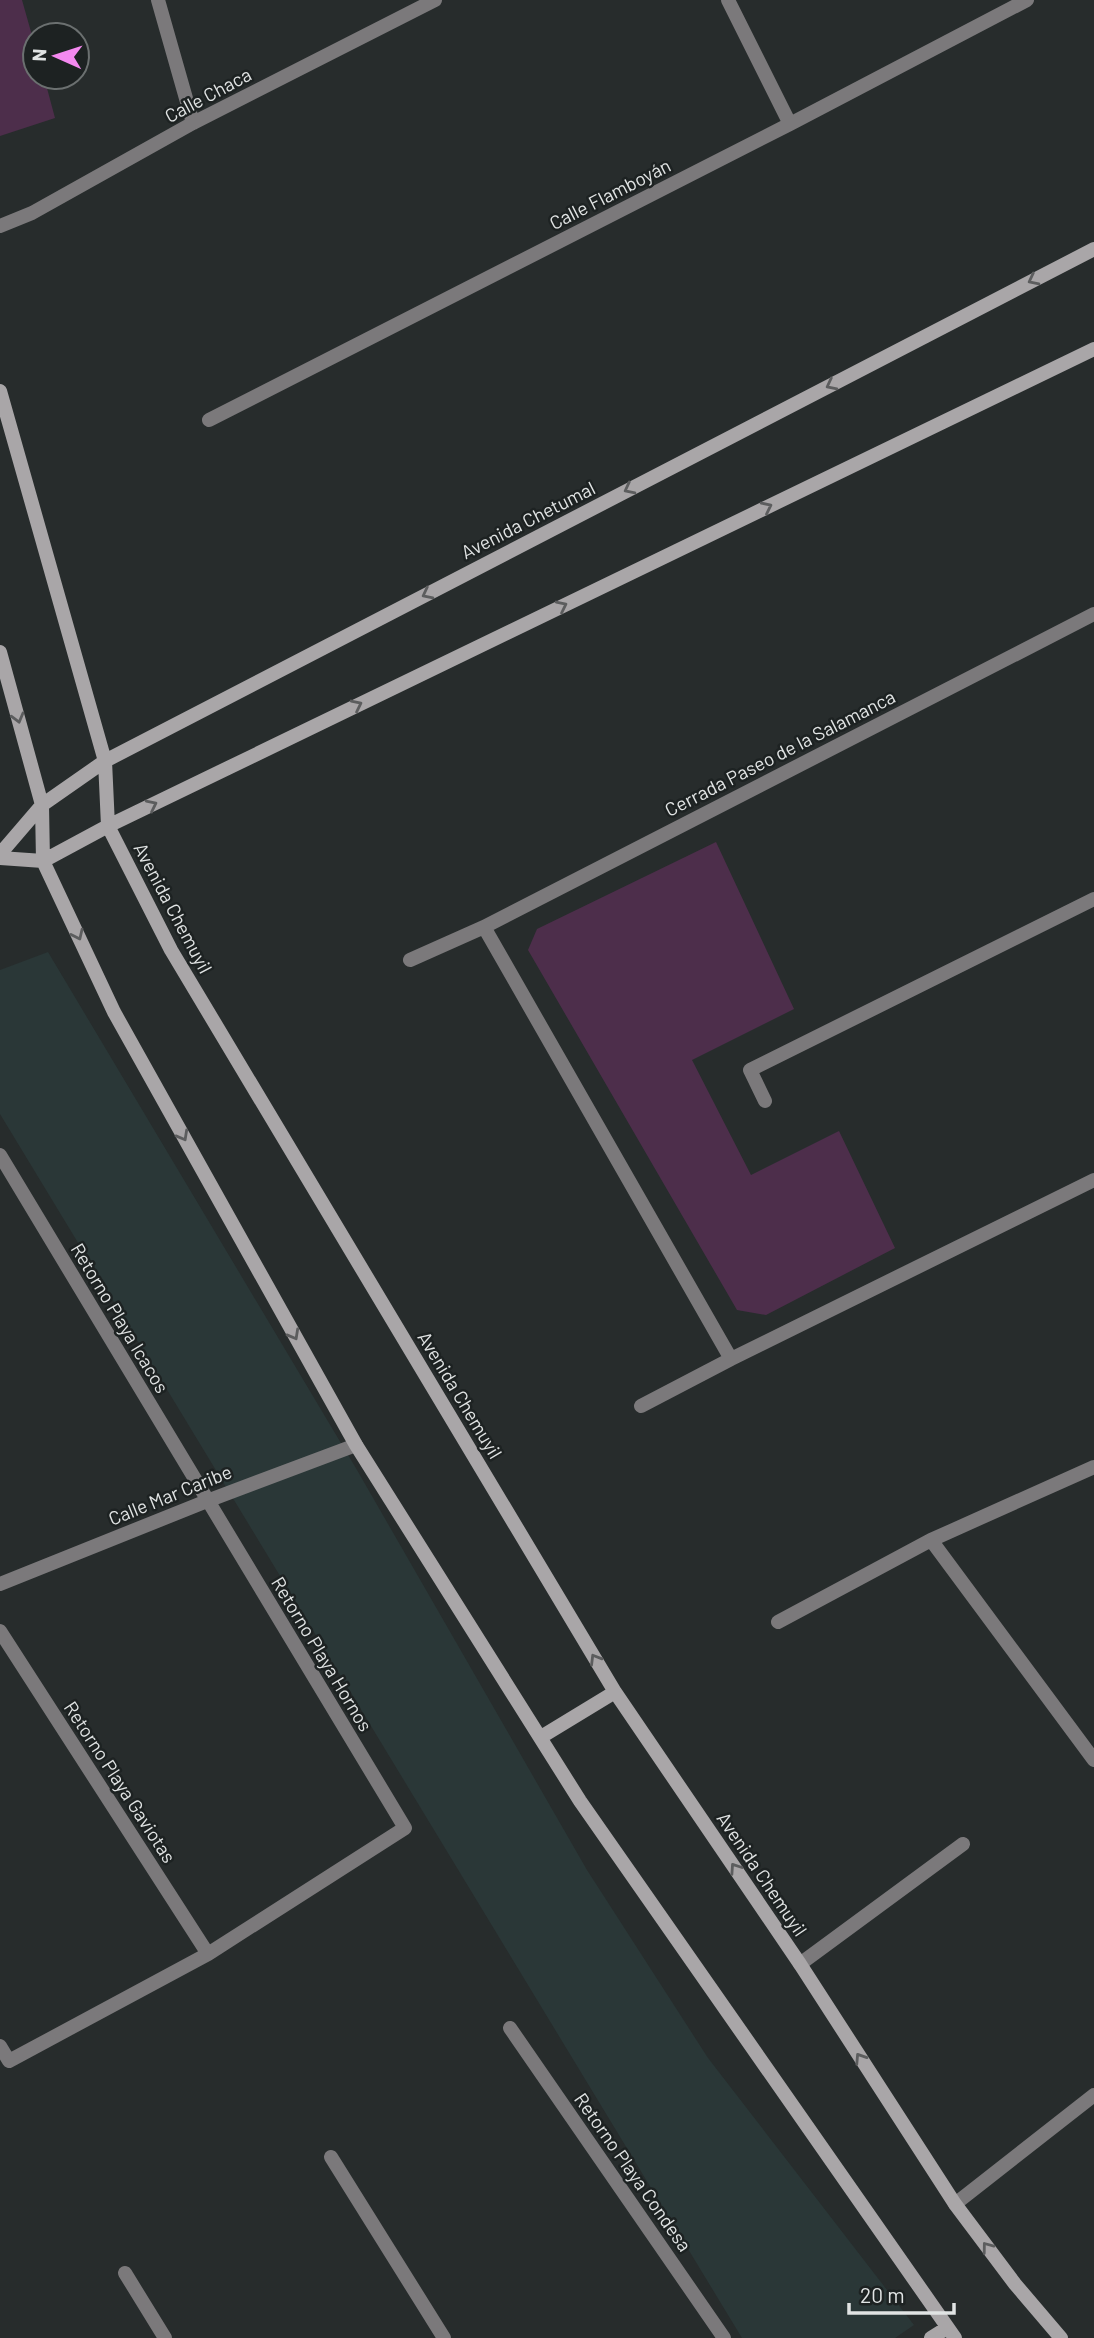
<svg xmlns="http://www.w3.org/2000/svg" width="1094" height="2338" font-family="Barlow,sans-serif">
	<rect width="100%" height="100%" fill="#272c2c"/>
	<path fill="#2a3737" d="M48,952L357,1470L587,1870L708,2058L914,2325L895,2338H742L0,1114V970Z"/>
	<path fill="#4d2e4b" d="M0,0H22L35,46V77H44L55,118L0,136Z
		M716,842L794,1009L692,1060L751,1175L839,1131L895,1248L766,1315L737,1310L528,950L537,929Z"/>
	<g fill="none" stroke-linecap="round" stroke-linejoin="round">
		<path stroke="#7b797b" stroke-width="14" d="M158,0L193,123
			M728,0L790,124
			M0,226L32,213L193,123L435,0
			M209,420L790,124L1027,0
			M484,927L731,1359
			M410,960L484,927L1094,614
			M765,1101L750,1070L1094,899
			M0,1155L405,1828L208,1954L9,2061L0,2046
			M641,1406L731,1359L1094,1180
			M931,1540L1094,1760
			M0,1584L207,1501L356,1445
			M778,1622L931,1540L1094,1467
			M0,1631L208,1954
			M800,1964L963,1844
			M510,2028L724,2338
			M331,2157L444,2338
			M955,2204L1094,2095
			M125,2273L165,2338"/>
		<path stroke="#a9a6a8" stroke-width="14" d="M0,391L105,761L108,826L171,950L615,1692L800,1964L955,2204L1015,2284L1061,2338
			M0,652L42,805L43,861L114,1012L356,1445L580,1801L955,2338
			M0,854L42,805L105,761L1094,249
			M0,858L43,861L108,826L1094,349
			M541,1737L615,1692
			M931,2338L947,2328"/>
	</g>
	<defs><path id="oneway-chevron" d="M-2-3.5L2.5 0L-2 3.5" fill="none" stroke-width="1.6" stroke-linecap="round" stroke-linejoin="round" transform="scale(1.75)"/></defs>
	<g stroke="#5c5d5e">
		<use href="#oneway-chevron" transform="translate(1033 280) rotate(153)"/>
		<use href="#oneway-chevron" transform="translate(831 385) rotate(153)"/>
		<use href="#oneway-chevron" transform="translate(629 489) rotate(153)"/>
		<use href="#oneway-chevron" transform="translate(767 507) rotate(-26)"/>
		<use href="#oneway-chevron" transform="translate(427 594) rotate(153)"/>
		<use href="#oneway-chevron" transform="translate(562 606) rotate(-26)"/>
		<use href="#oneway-chevron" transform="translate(357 705) rotate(-26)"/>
		<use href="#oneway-chevron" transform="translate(18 718) rotate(75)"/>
		<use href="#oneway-chevron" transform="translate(152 805) rotate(-26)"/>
		<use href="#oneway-chevron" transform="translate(78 935) rotate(65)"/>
		<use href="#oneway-chevron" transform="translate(183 1136) rotate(61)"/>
		<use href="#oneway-chevron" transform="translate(294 1335) rotate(61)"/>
		<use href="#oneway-chevron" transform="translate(595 1659) rotate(-121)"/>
		<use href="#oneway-chevron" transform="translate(735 1868) rotate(-124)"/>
		<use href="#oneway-chevron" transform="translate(860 2058) rotate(-123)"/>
		<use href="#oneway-chevron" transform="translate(987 2247) rotate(-127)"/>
	</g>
	<g text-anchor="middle" stroke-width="5" stroke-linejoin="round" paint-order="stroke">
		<g font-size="19" fill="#e1e4e4" stroke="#1d2222">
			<text transform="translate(208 95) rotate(-28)" y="7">Calle Chaca</text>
			<text transform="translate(610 194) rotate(-27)" y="7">Calle Flamboyán</text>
			<text transform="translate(528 520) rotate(-27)" y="7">Avenida Chetumal</text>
			<text transform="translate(780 753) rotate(-27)" y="7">Cerrada Paseo de la Salamanca</text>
			<text transform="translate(173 908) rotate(62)" y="7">Avenida Chemuyil</text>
			<text transform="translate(120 1318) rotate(59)" y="7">Retorno Playa Icacos</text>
			<text transform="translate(460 1395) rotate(59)" y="7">Avenida Chemuyil</text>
			<text transform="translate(170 1495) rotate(-22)" y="7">Calle Mar Caribe</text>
			<text transform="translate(322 1654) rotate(59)" y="7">Retorno Playa Hornos</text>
			<text transform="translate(120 1782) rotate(57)" y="7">Retorno Playa Gaviotas</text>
			<text transform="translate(762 1874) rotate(56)" y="7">Avenida Chemuyil</text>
			<text transform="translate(633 2172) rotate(55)" y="7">Retorno Playa Condesa</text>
		</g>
	</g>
	<g transform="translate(56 56) rotate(273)"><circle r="33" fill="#1d2222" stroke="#6b7070" stroke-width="2"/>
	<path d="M0-5L12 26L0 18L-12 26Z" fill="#f489f0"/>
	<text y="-10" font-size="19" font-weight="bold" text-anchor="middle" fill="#e1e4e4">N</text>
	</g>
	<path d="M849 2303v10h105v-10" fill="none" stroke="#e1e4e4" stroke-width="3.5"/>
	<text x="860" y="2303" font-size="21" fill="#e1e4e4" stroke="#1d2222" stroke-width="5" paint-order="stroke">20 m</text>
</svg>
